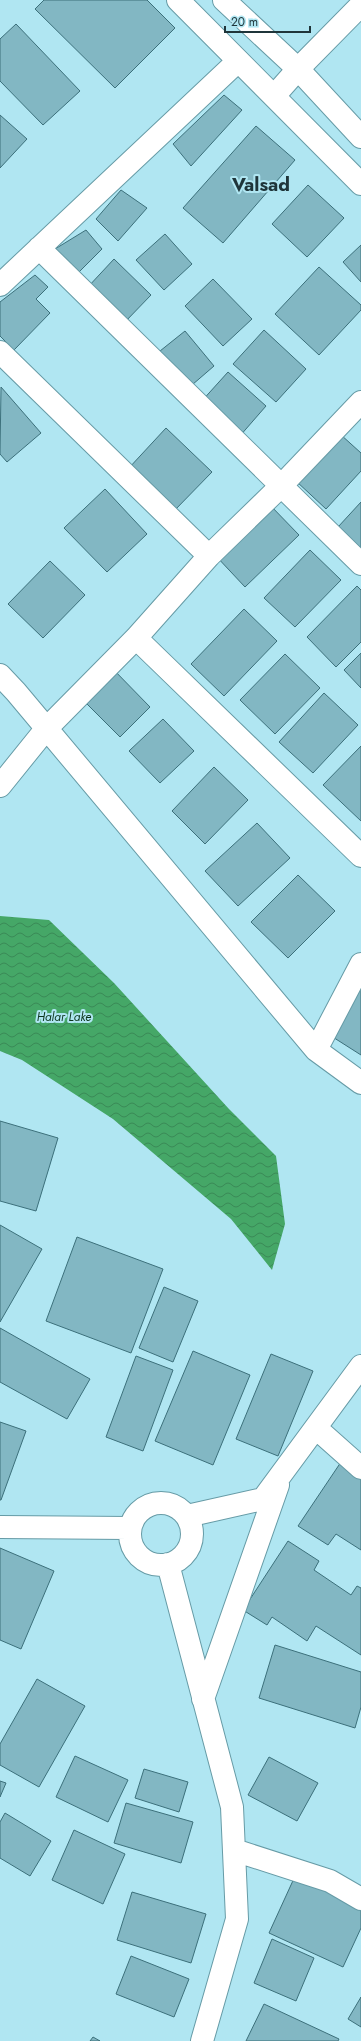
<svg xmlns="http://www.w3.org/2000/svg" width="361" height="2041" font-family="Jost,sans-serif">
	<defs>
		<pattern id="water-waves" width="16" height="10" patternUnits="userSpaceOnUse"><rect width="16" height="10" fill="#45a767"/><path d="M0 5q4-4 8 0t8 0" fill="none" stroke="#398956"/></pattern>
	</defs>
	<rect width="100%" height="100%" fill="#b0e6f2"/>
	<path fill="url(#water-waves)" d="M0,916L49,920L114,983L229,1109L276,1156L285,1224L272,1270L231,1219L113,1119L22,1060L0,1051Z"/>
	<path fill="#82b7c3" stroke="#3c707b" d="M44,0H147L175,28L115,88L35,9Z
		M16,24L80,91L43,125L0,81V39Z
		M224,95L242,110L191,166L173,144Z
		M0,115L27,139L0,168Z
		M256,126L295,160L223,243L183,208Z
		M308,185L344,218L307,257L272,224Z
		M121,190L147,208L118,241L96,219Z
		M86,230L102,249L73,278L55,249Z
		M165,234L192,264L164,290L136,260Z
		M361,245V282L343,262Z
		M114,259L151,295L124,323L87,288Z
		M319,267L361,305V310L319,355L275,314Z
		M35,275L48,287L36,299L50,313L14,350L0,336V302Z
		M213,279L252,319L223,346L185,306Z
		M264,330L306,369L276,402L233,364Z
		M185,331L214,366L185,391L155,355Z
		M228,372L266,406L239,437L200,403Z
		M1,387L41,433L7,462L0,454Z
		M166,428L212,472L173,512L128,469Z
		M340,434L361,453V471L326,509L296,481Z
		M105,489L147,534L107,572L64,528Z
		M361,502V548L338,527Z
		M269,504L299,535L245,587L215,555Z
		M310,550L341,580L295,627L264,598Z
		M50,561L85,595L43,638L8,604Z
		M357,586L361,590V642L336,667L307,637Z
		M244,609L277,641L224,696L191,664Z
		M361,653V688L344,670Z
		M285,654L320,688L275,734L240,700Z
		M110,666L150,707L120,737L79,696Z
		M324,693L358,725L313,773L279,742Z
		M163,719L194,751L160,783L129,751Z
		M361,746V821L323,785Z
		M214,767L248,800L205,844L172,811Z
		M257,823L290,858L238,906L205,871Z
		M298,875L335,911L288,958L251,922Z
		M361,958V1055L317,1027Z
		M0,1121L58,1138L36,1211L0,1201Z
		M0,1225L42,1249L0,1322Z
		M77,1237L163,1269L131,1353L46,1321Z
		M164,1287L198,1301L173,1362L139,1348Z
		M0,1328L90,1379L67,1419L0,1382Z
		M193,1351L250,1375L213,1465L155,1441Z
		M271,1354L313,1371L278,1456L236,1439Z
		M136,1356L173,1370L143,1451L106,1437Z
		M0,1422L26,1431L1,1500H0Z
		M343,1459L361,1470V1550L336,1534L328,1545L298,1526Z
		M288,1541L319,1561L314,1570L351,1595L357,1586L361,1588V1655L316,1626L307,1641L272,1617L267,1625L243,1610Z
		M0,1548L54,1571L21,1649L0,1640Z
		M275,1645L361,1672V1707L355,1728L259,1698Z
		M37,1679L85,1706L39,1787L0,1765V1744Z
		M75,1756L128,1780L108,1822L56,1797Z
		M269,1757L318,1783L297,1821L248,1795Z
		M144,1769L188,1782L179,1812L135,1798Z
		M0,1781L6,1783L0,1797Z
		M126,1803L193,1822L181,1863L114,1843Z
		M5,1813L51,1841L30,1876L0,1858V1822Z
		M74,1830L125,1854L103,1904L52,1880Z
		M296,1874L361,1903V1928L343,1967L269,1933Z
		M132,1892L206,1914L191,1963L117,1940Z
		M272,1939L314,1958L296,2001L254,1983Z
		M131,1956L189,1979L174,2017L116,1994Z
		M361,1997V2027L348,2019Z
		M264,2004L339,2039L338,2041H246Z
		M93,2037L100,2041H90Z"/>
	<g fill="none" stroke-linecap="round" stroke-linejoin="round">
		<g stroke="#669ba6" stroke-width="24">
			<path id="street" d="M275,95L298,69L361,5
				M39,248L361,564
				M0,285L238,61
				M0,352L209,556
				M136,638L361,856
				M0,675L16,692L316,1050L361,1083
				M0,786L46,729L136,638L209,556L281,486L361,402
				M316,1050L361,964
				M316,1428L361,1468
				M130 1534a31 31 0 1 1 62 0a31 31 0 1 1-62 0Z
				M187,1516L263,1499L361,1366
				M0,1527L129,1528
				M168,1564L232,1807L237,1919L202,2041
				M203,1699L278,1485
				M234,1850L330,1881L361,1899"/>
		</g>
		<g stroke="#669ba6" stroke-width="24">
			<path id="primary" d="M178,0L361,184
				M224,0L298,69L361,137"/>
		</g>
		<use href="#street" stroke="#fff" stroke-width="22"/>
		<use href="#primary" stroke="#fff" stroke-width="22"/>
	</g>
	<g text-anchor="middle" stroke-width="4" stroke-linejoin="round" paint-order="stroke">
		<g font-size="12" font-style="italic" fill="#0b341b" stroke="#b0e6f2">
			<text x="64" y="1021">Halar Lake</text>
		</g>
		<g font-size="19" font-weight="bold" fill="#1f353a" stroke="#b0e6f2">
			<text x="261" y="191">Valsad</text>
		</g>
	</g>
	<path d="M225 26v6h85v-6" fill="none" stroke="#1f353a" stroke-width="2"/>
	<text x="231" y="26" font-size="12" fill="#1f353a" stroke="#b0e6f2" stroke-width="3" paint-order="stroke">20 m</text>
</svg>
